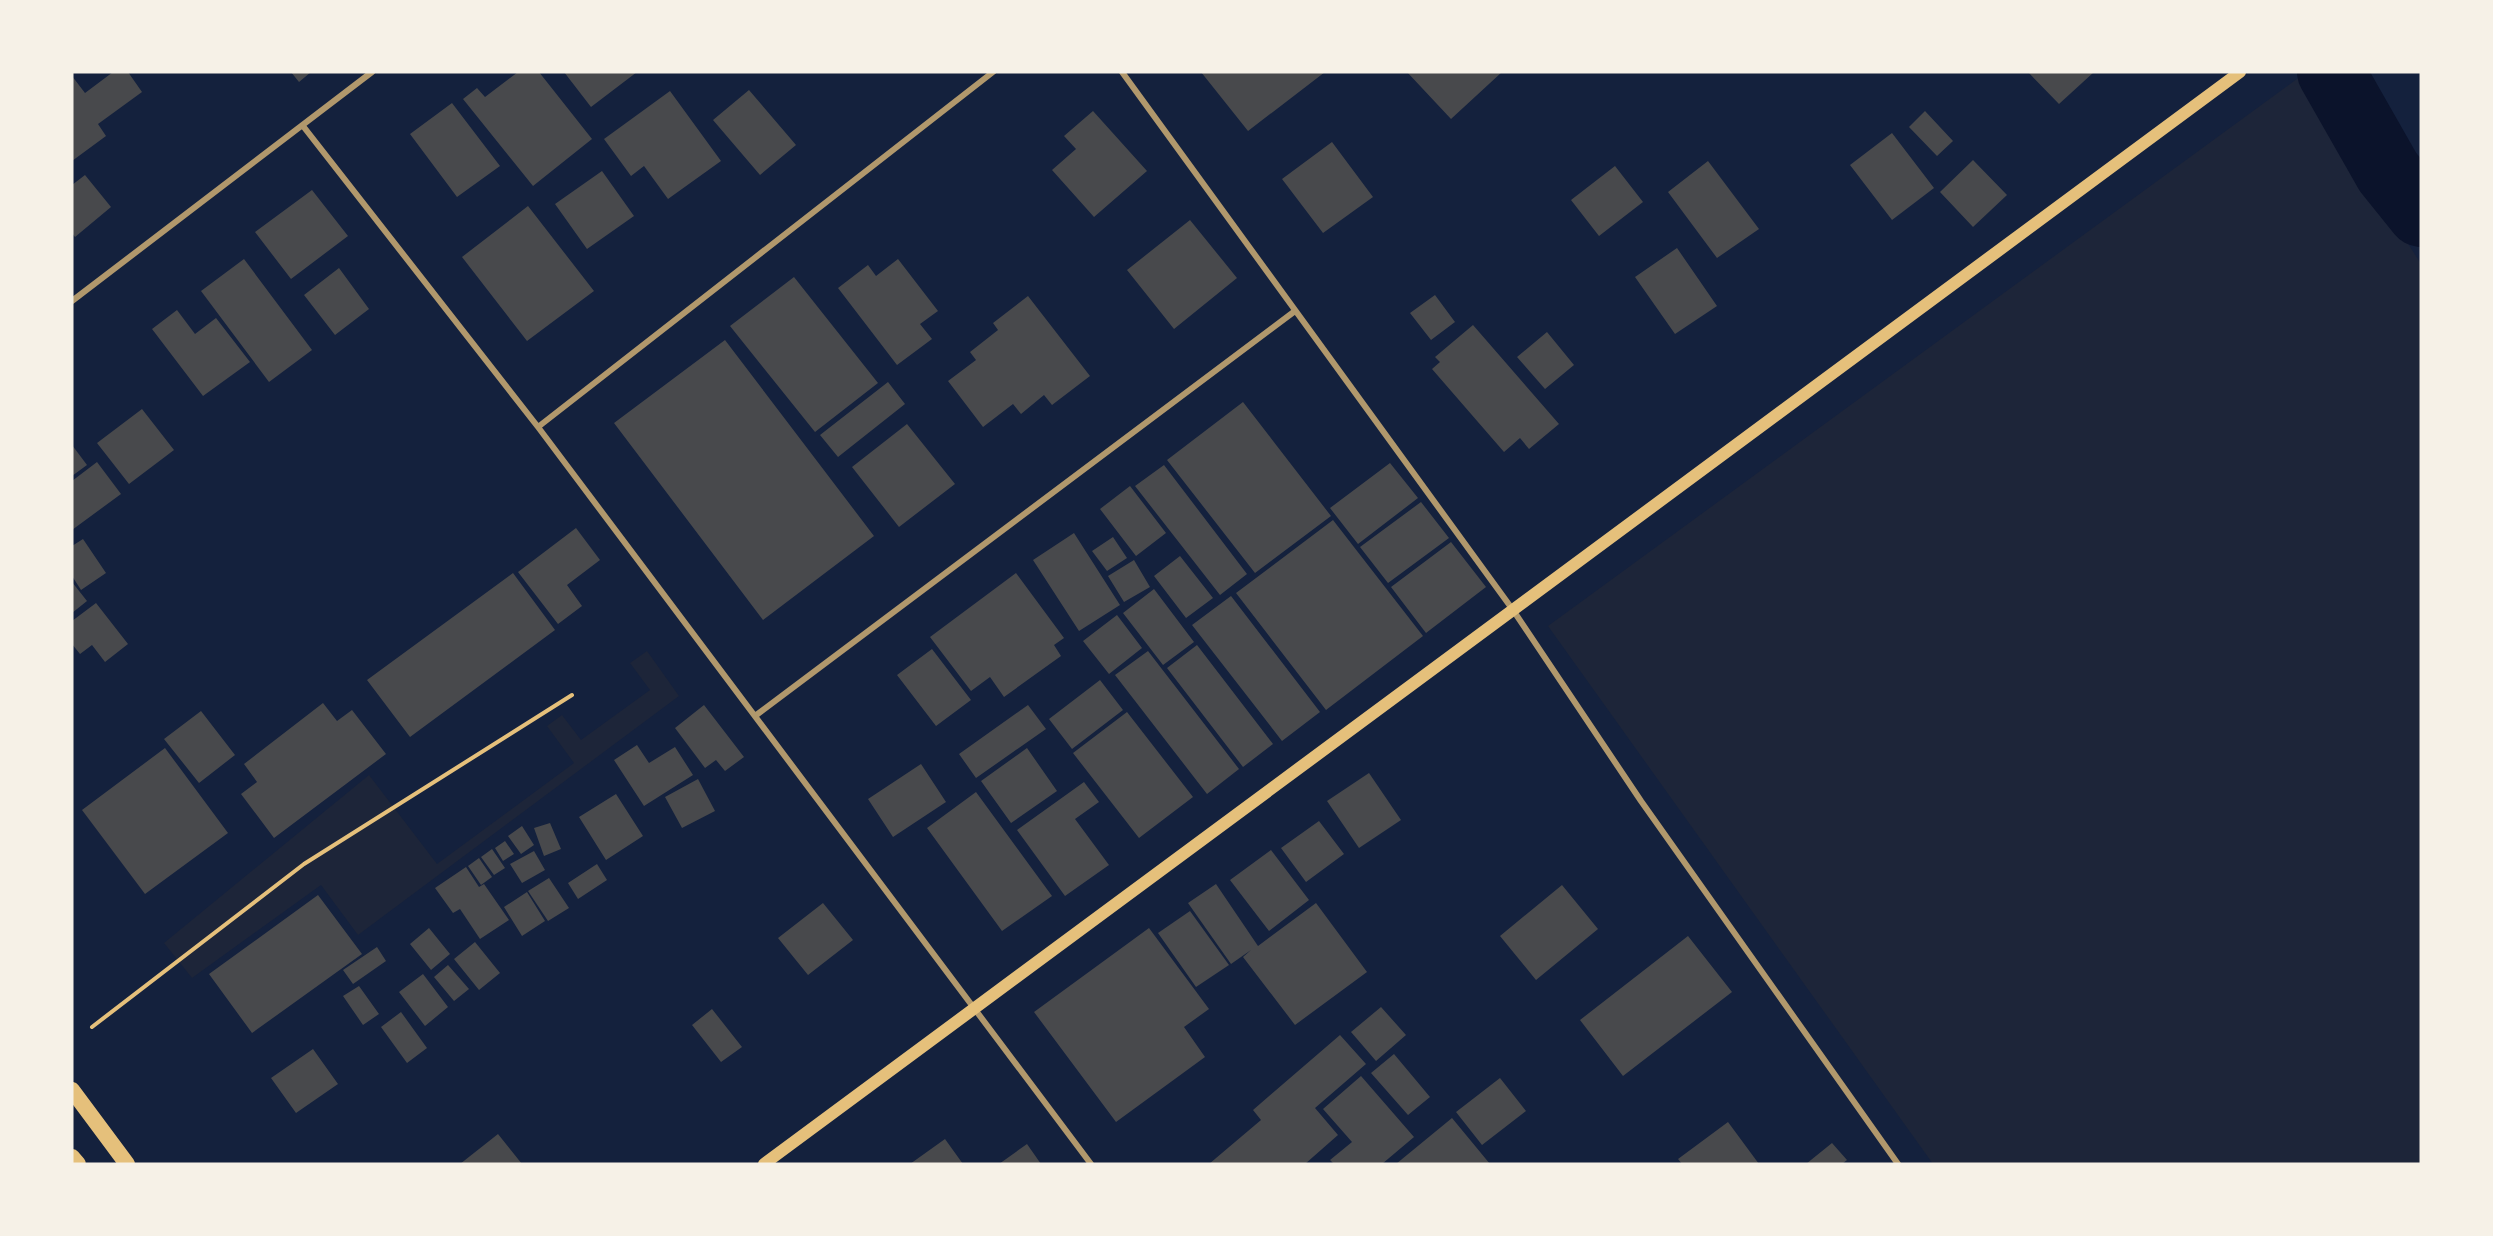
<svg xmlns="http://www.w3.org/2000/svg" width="2493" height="1236" font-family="'DejaVu Sans',sans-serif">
	<rect width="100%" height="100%" fill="#14213d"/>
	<path fill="#1d2539" d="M2301,76L2421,264V1164H1933L1548,626Z
		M647,651L679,696L358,935L321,885L192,978L164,943L369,775L437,864L574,763L547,726L562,715L581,740L650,690L630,663Z"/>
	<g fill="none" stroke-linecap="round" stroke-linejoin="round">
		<path stroke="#0b132b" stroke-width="68" d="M2331,72L2388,172L2421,213"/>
	</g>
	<path fill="#48494c" d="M113,72H128L142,92L98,124L106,136L72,161V76L85,93Z
		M291,72H311L299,82Z
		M518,72H539L592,139L533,186L463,99L477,88L485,97Z
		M564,72H637L591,107Z
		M1201,72H1325L1248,131Z
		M1407,72H1502L1451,119Z
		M2028,72H2094L2059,104Z
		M749,90L796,145L760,175L713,120Z
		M670,91L721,161L668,199L644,166L631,176L604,139Z
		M452,103L500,166L457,197L410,134Z
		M1093,111L1147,171L1094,217L1052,170L1076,149L1064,136Z
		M1925,111L1953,141L1937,156L1909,127Z
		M1892,133L1934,188L1892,220L1850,165Z
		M1332,142L1373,197L1323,233L1282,179Z
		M1973,160L2007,195L1973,227L1940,192Z
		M1708,161L1759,229L1717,258L1668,192Z
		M1615,166L1643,202L1599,236L1571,200Z
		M602,171L634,216L587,249L555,204Z
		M85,175L111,207L75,237L72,233V185Z
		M312,190L348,236L291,279L255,232Z
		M528,206L594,291L527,341L462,257Z
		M1190,220L1237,278L1174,329L1127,270Z
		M1677,248L1717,306L1675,334L1635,277Z
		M244,259L312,350L269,382L201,291Z
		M898,259L938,311L920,324L932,339L897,365L838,288L868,265L876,276Z
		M339,268L369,309L335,335L304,295Z
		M794,277L878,383L815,432L730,326Z
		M1435,295L1455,322L1431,340L1410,313Z
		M1028,296L1090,376L1052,405L1044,395L1021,414L1013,404L983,427L948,381L976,360L970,352L998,330L993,323Z
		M177,310L195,334L216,318L250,362L203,396L152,329Z
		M1473,325L1559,424L1529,449L1520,438L1504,452L1432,369L1440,362L1435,357Z
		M1547,332L1574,365L1545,389L1517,357Z
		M725,340L874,536L763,620L614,423Z
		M888,382L905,404L838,457L820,435Z
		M1243,402L1331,516L1255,573L1167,460Z
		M142,409L174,450L129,484L97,443Z
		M907,424L955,484L899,527L852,467Z
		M72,445L87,465L72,476Z
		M97,462L121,494L72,530V481Z
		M1390,463L1418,498L1358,544L1330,508Z
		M1164,465L1247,574L1220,595L1135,486Z
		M1130,486L1166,533L1136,556L1100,509Z
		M1421,502L1449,538L1388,583L1360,547Z
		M1333,520L1423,636L1326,710L1236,593Z
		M576,528L600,560L567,585L582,606L558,624L518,572Z
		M1074,533L1120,605L1079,631L1033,560Z
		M1113,537L1127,558L1107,571L1092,551Z
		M83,539L106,573L81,590L72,576V546Z
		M1451,542L1486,587L1426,633L1391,587Z
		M1180,556L1213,598L1186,618L1154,576Z
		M1134,560L1150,587L1124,602L1108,576Z
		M513,573L555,630L410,737L367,680Z
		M1016,573L1064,638L1054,645L1061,656L1004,697L990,677L971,691L930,637Z
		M72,582L87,601L72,613Z
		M1154,589L1194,642L1163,665L1123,613Z
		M1231,596L1320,712L1282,741L1192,625Z
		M96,603L128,644L105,662L92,645L80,654L72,644V621Z
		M1117,615L1142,648L1109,674L1083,641Z
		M1197,645L1273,744L1243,767L1167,668Z
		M932,649L971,700L936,726L897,675Z
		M1148,651L1239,769L1207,794L1115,675Z
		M1100,680L1123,710L1072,749L1049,719Z
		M323,703L337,721L352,710L386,754L274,838L241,794L257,782L244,764Z
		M704,705L744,757L725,771L716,760L705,768L675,728Z
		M1028,705L1046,729L976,778L959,754Z
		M201,711L235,755L199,783L164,739Z
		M1127,712L1193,797L1139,838L1073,753Z
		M637,745L649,763L675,747L693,775L644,806L614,760Z
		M165,748L228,833L145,894L82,810Z
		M1027,748L1057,791L1011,823L981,781Z
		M921,764L946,802L893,837L868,799Z
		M1369,773L1401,820L1359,848L1327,801Z
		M698,779L715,811L682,828L665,797Z
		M1084,782L1099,802L1075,819L1109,865L1065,896L1017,830Z
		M976,792L1052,896L1002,931L927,828Z
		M616,794L643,836L606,860L579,817Z
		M1319,821L1344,854L1306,882L1281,848Z
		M550,823L561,849L544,856L534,828Z
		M522,826L534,845L521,854L508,836Z
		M505,841L514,854L503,861L495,848Z
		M492,849L505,868L494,875L481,857Z
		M1271,850L1309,900L1269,931L1230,880Z
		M534,851L545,870L522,883L510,864Z
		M479,858L492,877L481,885L468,866Z
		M597,864L607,880L578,899L568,883Z
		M466,867L479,887L484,884L509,920L480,939L460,909L453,913L435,888Z
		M549,878L569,908L548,921L528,891Z
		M1216,884L1258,946L1316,903L1367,972L1295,1025L1243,957L1251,950L1231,964L1188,903Z
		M1562,885L1598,929L1536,980L1500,936Z
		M527,892L545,921L522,936L504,907Z
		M318,895L362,954L252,1033L209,974Z
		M823,903L853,940L808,975L778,938Z
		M1190,911L1229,965L1196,987L1158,933Z
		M429,928L450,954L431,970L410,944Z
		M1149,928L1209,1009L1184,1027L1205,1057L1116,1122L1034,1012Z
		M1688,936L1732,992L1623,1076L1580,1020Z
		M475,942L500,973L479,990L454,959Z
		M377,947L386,961L353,984L343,970Z
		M448,965L469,989L454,1001L434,977Z
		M423,974L448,1007L425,1026L399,992Z
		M359,986L379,1014L363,1025L343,996Z
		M1381,1007L1406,1035L1376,1061L1351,1032Z
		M712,1009L742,1047L721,1062L692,1025Z
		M401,1012L427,1048L407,1063L381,1027Z
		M1340,1035L1366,1064L1315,1108L1338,1135L1305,1164H1209L1261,1120L1253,1110Z
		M313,1049L338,1084L296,1113L271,1078Z
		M1394,1054L1430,1097L1408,1115L1371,1073Z
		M1361,1076L1414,1137L1382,1164H1334L1330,1160L1352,1142L1323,1109Z
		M1500,1078L1526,1111L1482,1145L1456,1112Z
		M1452,1118L1490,1164H1396Z
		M1728,1122L1759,1164H1682L1678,1159Z
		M498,1134L522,1164H460Z
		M945,1139L963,1164H910Z
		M1832,1143L1847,1160L1842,1164H1806Z
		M1027,1144L1041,1164H999Z"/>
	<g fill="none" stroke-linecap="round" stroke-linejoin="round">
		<path stroke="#e5c07b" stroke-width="4" d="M92,1027L304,864L572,695"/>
		<path stroke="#b1986c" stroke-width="6" d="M1122,72L1513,610L1641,801L1898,1164
			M303,126L538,427L1091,1164
			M72,301L372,72
			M538,427L993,72
			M755,716L1295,311"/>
		<path stroke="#e5c07b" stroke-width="12" d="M764,1164L2240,72"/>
		<path stroke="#e5c07b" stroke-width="16" d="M72,1090L127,1164
			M72,1157L78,1164"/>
	</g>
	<rect width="2493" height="1236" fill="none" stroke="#f6f1e7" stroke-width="147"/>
</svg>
